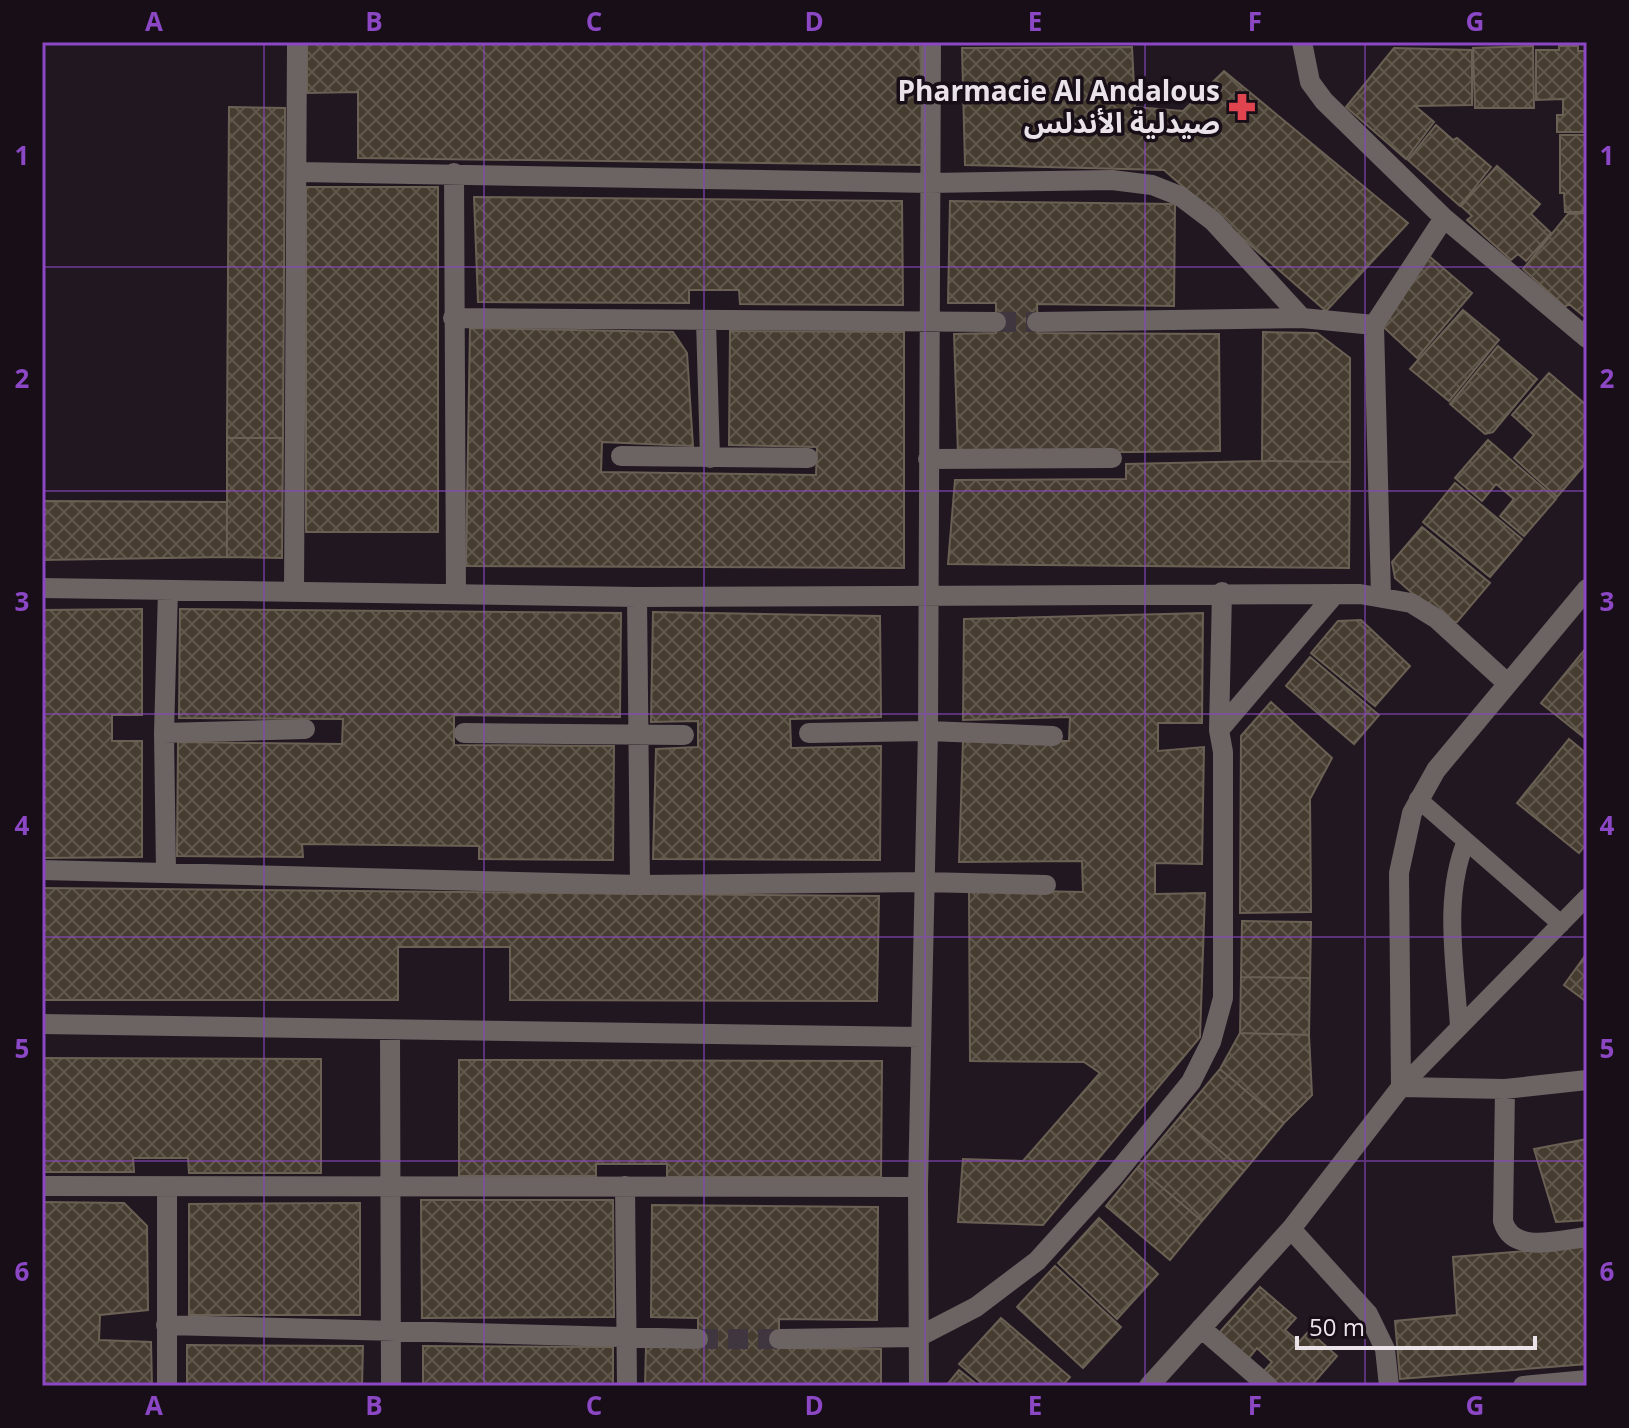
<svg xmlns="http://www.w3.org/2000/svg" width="1629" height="1428" font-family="'Open Sans','Noto Sans Arabic',sans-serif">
	<defs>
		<pattern id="building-cross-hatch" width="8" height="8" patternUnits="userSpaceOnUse" patternTransform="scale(2)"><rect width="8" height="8" fill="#463c30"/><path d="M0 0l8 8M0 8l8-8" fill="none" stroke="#61584e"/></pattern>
	</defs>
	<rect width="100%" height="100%" fill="#211721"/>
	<path fill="url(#building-cross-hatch)" stroke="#6a6053" stroke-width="2" d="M307,42L920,45L924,165L358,158V92L307,93Z
		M1533,46L1534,108H1475L1473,48Z
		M1559,46H1578V51H1587V132H1557V115H1563V99L1536,100V50H1559Z
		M1132,47L1135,107L1183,111L1224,71L1408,223L1326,311L1164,170L965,165L962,48Z
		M1394,48L1472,50V105L1415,106L1434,122L1406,159L1346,107Z
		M229,107L285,108L283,438H227Z
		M1436,125L1453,140L1457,138L1491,167L1460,206L1408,160Z
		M1560,135H1587V207L1583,208V212H1565L1564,193H1560Z
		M1497,166L1540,204L1531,214L1551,233L1526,261L1518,254L1511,260L1467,220L1472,216L1461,206Z
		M306,187H438V532H306Z
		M474,197L902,201L903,305L740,304L739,290H689V303L478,302Z
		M950,201L1175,204L1174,306L1037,304L1038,333L1219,334L1220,451L958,454L954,334L996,333V303H948Z
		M1585,209H1587V328L1582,323L1586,318L1569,304L1565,307L1523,269L1568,214L1586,213Z
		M1429,256L1472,293L1417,358L1377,321Z
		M1463,310L1499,340L1449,401L1410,369Z
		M470,328L673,332L687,353L693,446L602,442L601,472L816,475L817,447L729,445L730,331L904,332V568L466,566Z
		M1263,332L1317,333L1350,358V462L1262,461Z
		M1498,346L1537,379L1493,432L1485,434L1450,404Z
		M1549,373L1585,404L1587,432V462L1557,497L1514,458L1534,435L1512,415Z
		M227,438H283L282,558L227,557Z
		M1488,440L1556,499L1524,536L1500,516L1514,499L1496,484L1482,501L1455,478Z
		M1262,461L1350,462L1349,568L948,564L955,480L1126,479V464Z
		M1455,483L1522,539L1490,577L1423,522Z
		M42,501L227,502V557L42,560Z
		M1422,527L1490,583L1457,622L1444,621L1395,578L1392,562Z
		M142,609V715H112V741H142V857L42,858V610Z
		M180,609L621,613L620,717L454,715V745L614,746L613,860L479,859V846L302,844L303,857L177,856L178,742L342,744L343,719L179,718Z
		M653,612L880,616L881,717L790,719L791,748L881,746L880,860L653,859L656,749L698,747V721L651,722Z
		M1203,613L1202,723H1158V751L1204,747L1202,864L1155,863V894L1205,893L1200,1037L1043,1225L958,1222L963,1159L1023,1161L1100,1073L1084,1062L970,1061L969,890L1083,892L1082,861L959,862L963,741H1069L1070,717L963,720L964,619Z
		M1361,620L1410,666L1375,706L1311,653L1338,621Z
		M1586,648H1587V740L1541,703Z
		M1310,657L1379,715L1354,744L1286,686Z
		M1271,702L1332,758L1310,799L1311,912L1240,913L1241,736Z
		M1569,739L1587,754V843L1579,853L1517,803Z
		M42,888L879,896L877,1001L510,1000V947H398V1000H42Z
		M1242,921L1311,922L1310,978L1241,977Z
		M1587,953V1002L1564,985Z
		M1241,977L1310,978L1309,1035L1240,1033Z
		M1240,1033L1309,1035L1312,1095L1284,1123L1220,1069Z
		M42,1058L321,1059V1173H189L188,1158H133L134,1172H42Z
		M459,1060L882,1061L881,1177H667V1164H596V1176H459Z
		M1220,1069L1284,1123L1244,1171L1180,1117Z
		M1180,1117L1244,1171L1202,1221L1138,1167Z
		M1587,1139V1220L1556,1222L1534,1149Z
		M1138,1167L1202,1221L1170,1260L1106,1206Z
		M421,1200H613L614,1317L422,1318Z
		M42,1202L124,1203L147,1226L148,1310L100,1315L99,1340L151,1342L152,1386H42Z
		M360,1203V1315H189V1204Z
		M652,1205L878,1207L877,1320L779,1319V1348L881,1349V1386H645L646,1346L698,1339V1318L651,1317Z
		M1099,1218L1158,1274L1117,1319L1058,1263Z
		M1587,1246V1364L1400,1379L1395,1321L1457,1315L1453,1257Z
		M1055,1266L1121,1327L1083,1368L1017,1307Z
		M1260,1287L1296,1318L1285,1330L1299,1342L1309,1331L1337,1356L1311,1386H1278L1263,1372L1272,1362L1257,1348L1248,1359L1219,1333Z
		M1001,1318L1070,1377L1062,1386H985L959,1364Z
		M187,1345L363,1346L362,1386H187Z
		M423,1346L613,1347V1386H423Z
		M959,1370L979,1386H946Z"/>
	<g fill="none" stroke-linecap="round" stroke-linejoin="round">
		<path stroke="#3f363f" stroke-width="20" stroke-dasharray="20 10" stroke-linecap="butt" d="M996,322H1037
			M698,1339H779"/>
		<path stroke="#6c6363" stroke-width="18" d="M1418,799L1561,924
			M1459,1028C1456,966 1442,900 1466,841
			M1401,1087L1587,897"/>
		<path stroke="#6c6363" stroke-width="20" d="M1302,42L1310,82L1324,101L1444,218L1587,338
			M299,172L930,183L1112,180L1152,185L1180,196L1213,221L1302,318L1374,325
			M454,173L456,594
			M453,318L996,322
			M706,321L710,458
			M1037,322L1302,318
			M621,456L808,458
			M928,459L1112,458
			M42,588L637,597L1360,594L1411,603L1437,619L1507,683
			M294,592L297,42
			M1381,596L1374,325L1444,218
			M637,597L640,885
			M1219,730L1222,592
			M164,733L305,729
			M464,733L684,735
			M809,733L928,731L1053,736
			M42,870L640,885L923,882L1046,885
			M166,871L164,733L168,590
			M42,1024L920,1037
			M390,1030L391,1386
			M1401,1087L1505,1089L1587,1080
			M1505,1089L1503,1221C1512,1255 1560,1240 1587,1237
			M42,1186L918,1187
			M625,1186L627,1386
			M167,1188V1386
			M1291,1229L1368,1314L1385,1349L1389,1386
			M166,1325L698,1339
			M1201,1328L1268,1386
			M779,1339L918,1337L976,1307L1037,1261L1114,1176L1191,1082L1211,1042L1223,998V752L1219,730L1335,594
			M919,1386L918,1187L928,731L931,42
			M1149,1386L1291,1229L1401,1087L1399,873L1412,813L1436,770L1587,589
			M1523,1386L1587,1380"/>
	</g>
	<path fill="none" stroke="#8c47c5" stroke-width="2" stroke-opacity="0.55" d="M264,42V1386M484,42V1386M704,42V1386M925,42V1386M1145,42V1386M1365,42V1386M42,267H1587M42,491H1587M42,714H1587M42,937H1587M42,1161H1587"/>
	<defs>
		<g id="pharmacy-bare" transform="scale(2.16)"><path d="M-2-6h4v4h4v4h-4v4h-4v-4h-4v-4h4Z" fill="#e0444e" stroke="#170e18" stroke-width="2.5" paint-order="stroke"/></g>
	</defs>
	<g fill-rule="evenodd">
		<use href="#pharmacy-bare" x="1242" y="107"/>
	</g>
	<g text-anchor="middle" stroke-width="7" stroke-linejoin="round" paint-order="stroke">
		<g font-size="28" font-weight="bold" fill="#eae3ea" stroke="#170e18" text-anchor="end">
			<text x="1220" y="101">Pharmacie Al Andalous<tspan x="1220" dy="32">صيدلية الأندلس</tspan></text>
		</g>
	</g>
	<rect width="1629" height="1428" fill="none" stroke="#170e18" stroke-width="88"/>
	<path d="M1297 1336v12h238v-12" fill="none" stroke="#eae3ea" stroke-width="4"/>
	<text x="1309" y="1336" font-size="24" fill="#eae3ea" stroke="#170e18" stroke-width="6" paint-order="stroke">50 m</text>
	<rect x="44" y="44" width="1541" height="1340" fill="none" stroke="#8c47c5" stroke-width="3"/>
	<g font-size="26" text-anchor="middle" font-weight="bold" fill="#8c47c5">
		<text x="154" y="31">A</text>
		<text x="374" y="31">B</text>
		<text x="594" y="31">C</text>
		<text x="814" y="31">D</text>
		<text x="1035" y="31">E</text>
		<text x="1255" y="31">F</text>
		<text x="1475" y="31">G</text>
		<text x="22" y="165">1</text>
		<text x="1607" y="165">1</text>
		<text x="22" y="388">2</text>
		<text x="1607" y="388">2</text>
		<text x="22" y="611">3</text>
		<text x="1607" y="611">3</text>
		<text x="22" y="835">4</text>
		<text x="1607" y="835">4</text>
		<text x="22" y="1058">5</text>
		<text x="1607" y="1058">5</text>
		<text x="22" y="1281">6</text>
		<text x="1607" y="1281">6</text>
		<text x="154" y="1415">A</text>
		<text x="374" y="1415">B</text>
		<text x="594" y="1415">C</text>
		<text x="814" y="1415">D</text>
		<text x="1035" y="1415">E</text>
		<text x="1255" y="1415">F</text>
		<text x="1475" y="1415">G</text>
	</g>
</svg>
